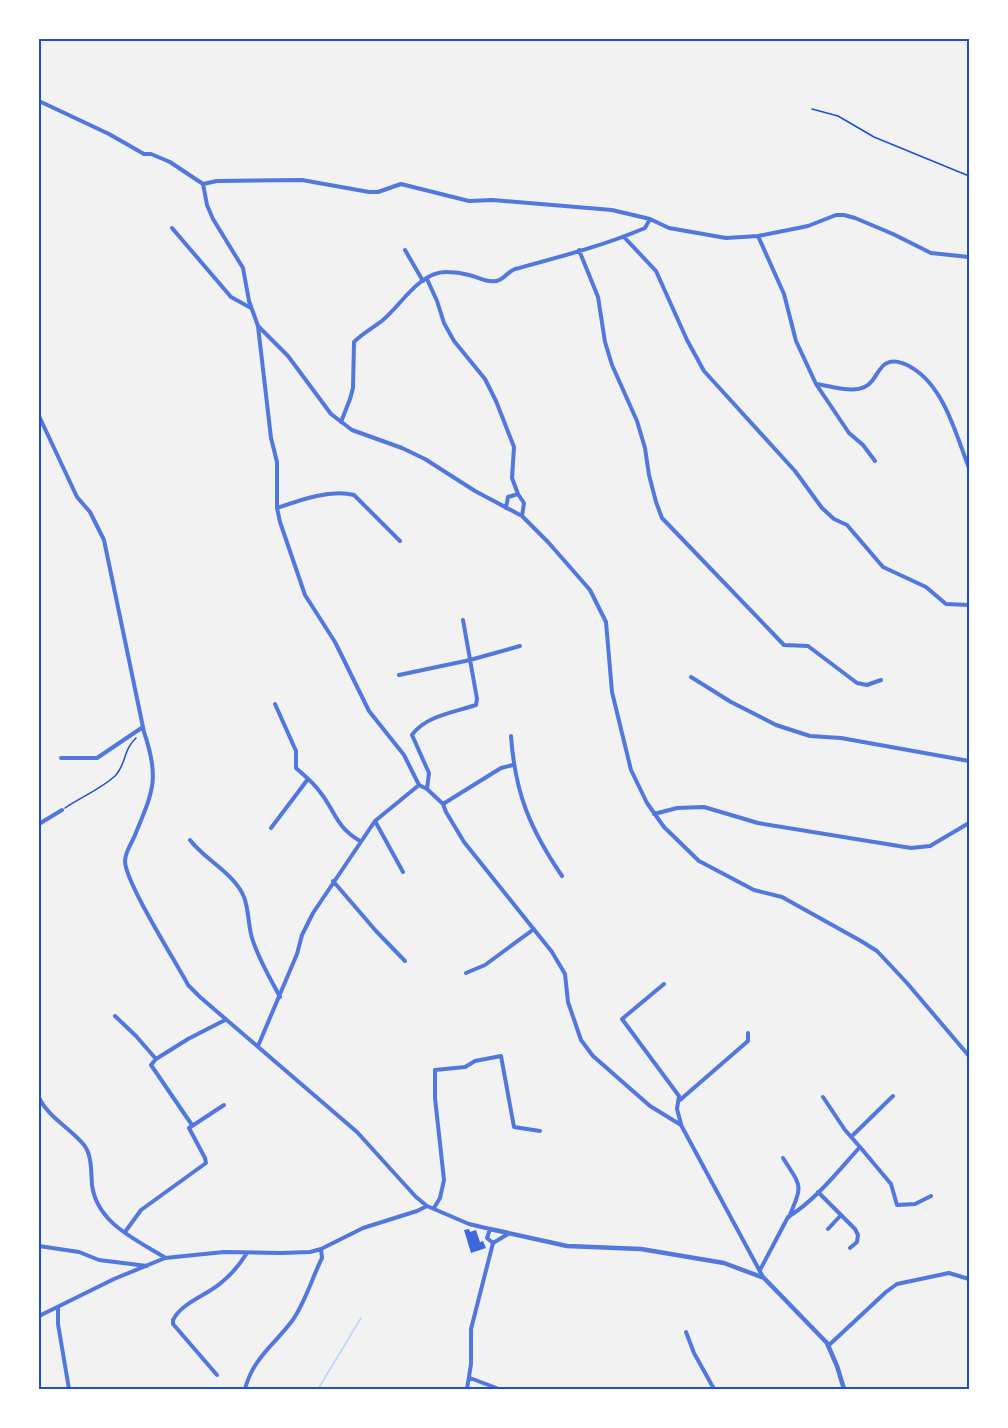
<svg xmlns="http://www.w3.org/2000/svg" width="1008" height="1428" font-family="'Varela Round',sans-serif">
	<rect width="100%" height="100%" fill="#f2f2f2"/>
	<g fill="none" stroke-linecap="round" stroke-linejoin="round">
		<path stroke="#bfd3fe" stroke-width="1.5" d="M318,1389L361,1318"/>
	</g>
	<path fill="#3d67dc" d="M469,1229L470,1232L476,1230L480,1242L483,1241L486,1248L471,1253L464,1230Z"/>
	<g fill="none" stroke-linecap="round" stroke-linejoin="round">
		<path stroke="#1d4ed8" stroke-width="1.5" d="M812,109L838,116L874,137L969,176
			M65,808C81,797 101,789 115,776C126,765 123,750 136,738"/>
		<path stroke="#5277de" stroke-width="4" d="M39,101L109,134L144,154H151L170,162L203,184
			M203,184L207,205L213,219L243,268L249,301L258,326L288,356L331,414L352,430L402,448L425,459L475,491L522,516L548,542L590,590L606,622L612,692L631,770L647,803L664,827L699,861L754,890L782,897L861,941L877,951L907,983L969,1056
			M203,184L217,181L302,180L369,192H378L401,184L469,201L492,200L612,210L650,219L669,228L726,238L758,236L808,226L836,215H844L855,218L893,234L931,253L969,257
			M172,228L231,297L251,308
			M758,236L784,294L796,341L816,384C833,386 860,397 872,381C877,375 880,366 887,363C893,360 899,362 905,364C943,381 955,432 969,468
			M624,237L656,271L687,340L704,371L795,471L822,508L834,519L847,525L883,567L926,587L946,604L969,605
			M405,250L423,281
			M579,250L598,297L605,342L612,365L637,421L645,448L649,475L656,502L662,518L784,645L808,646L857,683L867,685L881,680
			M427,279L437,301L444,323L454,341L485,379L496,401L514,447L512,478L518,494
			M258,326L271,438L277,462V508L280,522L305,595L335,642L369,711L404,755L419,785L427,789L443,804L446,812L464,842L552,952L565,974L568,1002L581,1040L593,1056L650,1106L681,1125L763,1277
			M816,384L849,433L863,445L875,461
			M39,416L77,497L90,512L104,540L144,732C160,779 153,791 135,835C132,843 125,852 125,861C125,882 176,962 188,985L200,997L357,1132L416,1197L427,1206
			M341,422L350,399L353,388L354,342C363,333 373,328 383,320C401,305 420,271 447,272C454,272 462,273 469,275C478,277 487,283 496,281C504,280 507,272 515,269C559,257 603,246 645,228L650,219
			M277,508C300,500 330,489 354,495L400,541
			M506,508L508,497L518,494L524,503L522,516
			M399,675L470,660L520,646
			M691,677L731,702L776,725L810,736L841,738L969,761
			M275,704L296,751V768C305,776 314,783 320,792C336,812 335,826 360,841
			M511,736C515,793 530,829 562,876
			M61,758H97L143,727
			M427,789L429,773L412,735C425,716 455,712 476,705L477,699L463,620
			M443,804L501,768L513,765
			M654,814L677,808L704,807L758,823L911,848L930,846L969,823
			M375,821L403,872
			M39,824L62,810
			M271,828L308,779
			M190,840C205,860 234,873 244,897C249,910 248,925 252,938C258,958 270,978 280,997
			M333,881L376,931L405,961
			M466,973L485,965L534,929
			M664,984L622,1019L679,1096L677,1109L681,1124
			M115,1016L136,1036L156,1059
			M258,1046L297,954L302,935L313,913L375,821L419,785
			M823,1097L845,1130L860,1147
			M39,1098C49,1118 70,1128 84,1145C92,1155 91,1172 92,1185C97,1223 135,1239 164,1257
			M680,1100L748,1041V1033
			M192,1125L151,1065L156,1059L188,1039L225,1020
			M851,1137L893,1096
			M783,1158C802,1188 803,1184 789,1217
			M818,1192L855,1229L858,1235L857,1242L850,1248
			M434,1208L440,1198L444,1180L435,1098V1070L465,1067L475,1061L501,1056L514,1127L540,1131
			M828,1229L841,1215
			M125,1232L141,1210L206,1163L205,1158L189,1128L224,1105
			M493,1243L508,1234
			M39,1246L79,1252L99,1260L147,1266
			M760,1270L788,1217C816,1200 838,1171 860,1147L891,1184L897,1205L915,1204L931,1196
			M58,1307V1324L69,1389
			M39,1316L114,1279L165,1258L224,1252L281,1253L310,1252L321,1249L363,1228L417,1211L427,1206L469,1224L490,1229L487,1238L493,1243
			M686,1332L694,1353L714,1389
			M828,1346L886,1292L897,1284L949,1273L969,1279
			M217,1375L173,1324V1320C182,1302 208,1295 222,1282C232,1274 240,1264 247,1253
			M470,1378L499,1389
			M245,1389C253,1358 274,1345 292,1321C305,1303 312,1278 322,1258L321,1249
			M467,1389L471,1364V1329L493,1243"/>
		<path stroke="#5277de" stroke-width="4.5" d="M490,1229L567,1246L641,1249L724,1263L764,1278L827,1343L837,1366L844,1389"/>
	</g>
	<rect width="1008" height="1428" fill="none" stroke="#ffffff" stroke-width="81"/>
	<rect x="40" y="40" width="928" height="1348" fill="none" stroke="#1d4ed8" stroke-width="2"/>
</svg>
